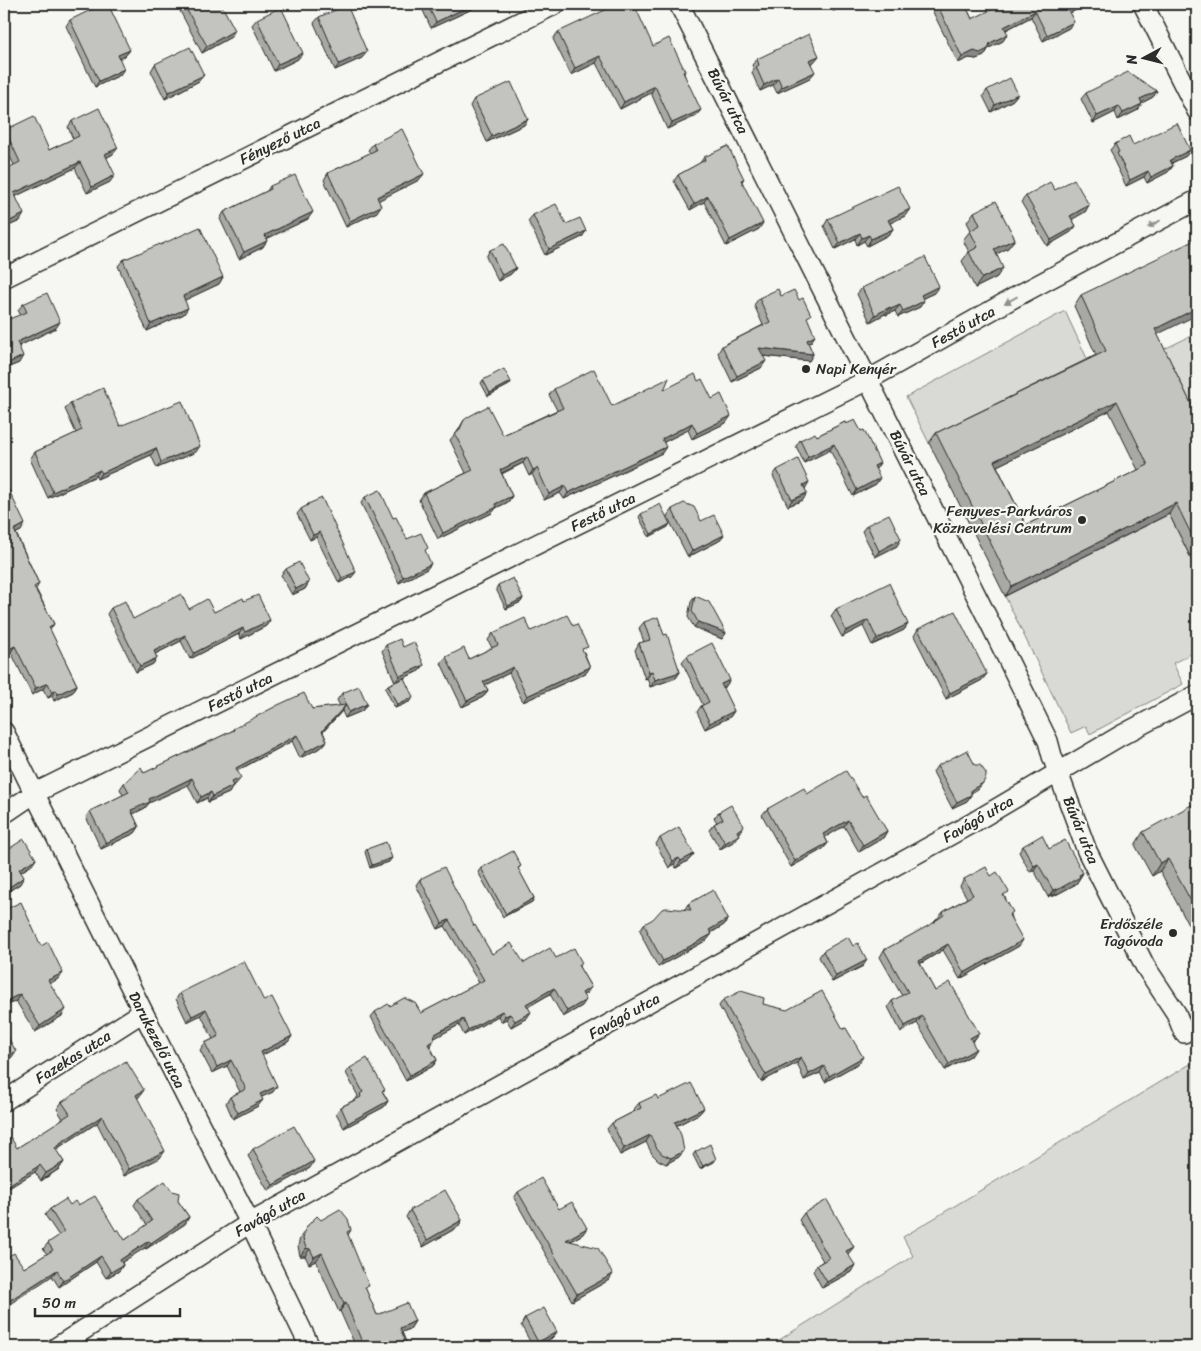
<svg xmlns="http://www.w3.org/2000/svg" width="1201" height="1351" font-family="Sriracha,sans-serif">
	<rect width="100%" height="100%" fill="#f6f6f2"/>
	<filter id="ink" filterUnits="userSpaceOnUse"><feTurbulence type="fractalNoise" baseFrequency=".02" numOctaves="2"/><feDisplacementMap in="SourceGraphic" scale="10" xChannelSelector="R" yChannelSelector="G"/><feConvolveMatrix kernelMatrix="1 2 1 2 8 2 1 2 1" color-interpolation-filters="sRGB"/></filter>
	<g filter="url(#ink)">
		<path fill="#d9d9d5" stroke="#828280" d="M1065,311L1090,365L929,443L906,397Z
			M1197,333V442L1154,354Z
			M1169,514L1197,571V651L1173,663L1183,684L1090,734L1086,726L1071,733L1005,596Z
			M1197,1060V1347H768L913,1256L903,1237Z"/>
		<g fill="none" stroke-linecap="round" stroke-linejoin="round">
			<g stroke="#2b2b2b" stroke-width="22">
				<path id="minor" d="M679,4L989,621L1048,741L1052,756L1087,851L1145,966L1176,1013L1184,1033
					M1143,4L1197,111
					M4,278L556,4
					M4,732L143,1012L250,1223L310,1347
					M4,814L35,793L868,380L1017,296L1197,200
					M4,1101L143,1012
					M57,1347L250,1223L974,822L1120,736L1197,695"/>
			</g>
			<use href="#minor" stroke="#f6f6f2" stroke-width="19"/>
		</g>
		<path fill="#a8a8a5" stroke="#2b2b2b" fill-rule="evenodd" d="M420,4H483L431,28Z
			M830,4H849L833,11Z
			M929,4H965L972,19L1002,8L1011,4H1084L1082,7L1070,13L1069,28L1043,41L1031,17L1006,30L1003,41L989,48L984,56L976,59L969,58L958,63Z
			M1178,4H1197V20L1190,4L1181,9Z
			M184,5L231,37L202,53L180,11Z
			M319,17L362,58L335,70L314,23Z
			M257,19L298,59L274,71L252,25Z
			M70,20L130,50L125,56L119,59L120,75L95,87L66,26Z
			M558,32L653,46L685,71L684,73L696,116L667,129L651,93L620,109L596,63L571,75L553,39Z
			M757,59L814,62L811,63L810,78L777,93L773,85L760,91L752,73L754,69L752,65Z
			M155,64L199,81L165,99L151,71Z
			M987,90L1013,100L991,112L983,96Z
			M1157,91L1153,97L1142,103L1138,110L1118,120L1115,112L1093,123L1081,99L1086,93Z
			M474,99L528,119L524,125L487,142L470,106Z
			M72,121L113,154L106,158L110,182L87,193L75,168L16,196L20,221L4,228L14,165L4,144V131L5,130L49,150L73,139L68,127Z
			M373,144L419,180L378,200L377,212L346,227L324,180L328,173L370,153L368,150Z
			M1115,144L1133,145L1190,150L1186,156L1172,163L1173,166L1168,172L1147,183L1144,177L1126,186L1113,159L1114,157L1110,150Z
			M704,157L744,179L742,181L759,229L726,246L704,202L690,210L674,181L678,175L700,163Z
			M270,186L308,219L266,239L263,247L239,259L220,219L224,212L267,191Z
			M1055,190L1089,205L1085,212L1072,219L1076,226L1071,232L1047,246L1021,202L1026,196Z
			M974,212L1002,215L1015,239L1008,248L996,254L997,277L975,288L962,261L969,252L963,240L970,231L971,230L967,222Z
			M533,215L566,224L586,231L582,237L545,255L528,221Z
			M905,216L890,223L893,229L888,235L867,246L864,241L857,245L855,239L835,249L824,226L828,219Z
			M160,245L223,277L219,284L184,300V314L147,331L118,266L123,260Z
			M490,250L516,268L511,274L498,281L486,257Z
			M862,288L934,293L923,298L920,307L898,317L895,311L886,315L885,314L870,322L857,294Z
			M1081,295L1157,334L1197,416V570L1169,514L1005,596L929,443L936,433L1096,355L1074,306ZM1109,411L1138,470L1026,525L997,466Z
			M781,296L808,320L811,342L808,343L813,354L809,361L763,356L761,368L732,382L718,353L722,346L763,325L754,305L759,298Z
			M23,304L56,328L19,346V363L4,369L20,314L18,310Z
			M483,380L511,382L509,385L488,396L481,383Z
			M698,381L712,399L726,423L692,439L688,430L664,442L662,453L564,499L560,493L544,500L532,474L529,476L523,463L502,474L512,496L508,502L496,508L492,513L438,539L419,500L424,493L466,473L450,440L455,434L457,432L460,427L464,420L503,435L557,410L549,395L554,389L612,406L664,390Z
			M70,403L120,426L196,452L157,468L151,455L97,479L96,476L48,498L30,459L35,452L76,433L65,409Z
			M845,422L876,484L853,496L830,450L804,463L796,446L800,440L817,436Z
			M777,470L805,489L803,500L788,506L773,476Z
			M4,486L21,531L16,533L39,584L36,589L54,624L50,630L77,685L73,692L54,701L52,696L48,698L43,689L32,695L11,652L5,655L4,654Z
			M365,497L393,518L427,569L399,583L361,503Z
			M308,504L352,577L339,583L316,537L310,540L297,514L301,509L307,506Z
			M672,509L701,521L719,541L688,557L667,516Z
			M641,514L668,527L649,537L639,517Z
			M867,525L897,546L875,557L862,531Z
			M286,569L309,582L305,589L292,595L281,575Z
			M498,585L523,598L521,602L506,609L496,589Z
			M695,596L726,633L722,639L694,627L688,617L691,602Z
			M244,601L270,620L266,626L241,639L239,634L190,659L181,641L155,654L157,658L153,664L136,672L107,614L111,608L133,619L189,609L214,612Z
			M836,609L908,624L904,630L872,645L863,626L842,637L831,616Z
			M644,622L664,635L680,672L676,678L650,687L647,678L645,679L635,650L639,643L644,642L639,628Z
			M918,629L982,680L946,699L914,636Z
			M531,631L584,652L590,667L586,673L523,702L509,673L485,685L488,690L483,697L462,707L441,663L446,657L469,659L492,648L488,640L493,633Z
			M386,645L403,647L424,665L419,671L404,678L411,701L395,708L385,688L388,685L395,682L382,651Z
			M687,656L726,686L722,688L734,711L730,717L705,729L697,712L701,706L703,705L682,662Z
			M342,693L367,704L362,711L345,718L342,711L323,732L327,741L322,747L300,758L292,741L237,771L236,784L233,786L229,793L208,802L207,798L197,803L188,785L149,803L145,808L133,814L139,827L135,833L101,849L86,817L90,811L123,795L120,789L124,783L232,731L233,729L312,709L340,706L337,700Z
			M937,766L978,789L971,793V795L967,801L952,808L933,772Z
			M807,794L862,797L887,831L883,838L859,852L844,826L825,837L828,843L823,849L791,867L762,815L767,809Z
			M1197,807V941L1160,871L1152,876L1135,845L1143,832Z
			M719,812L739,833H738L739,835L735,841L720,849L709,830L714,824L717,822L714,818Z
			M660,838L694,854L689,860L676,868L674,864L669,868L656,844Z
			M1023,846L1049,849L1083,873L1076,884L1052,897L1051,895L1048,897L1034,870L1030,872L1019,852Z
			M367,849L389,862L370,868L365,852Z
			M4,852L36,859L32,865L21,872L20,884L4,894Z
			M521,866L518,869L534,898L532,902L503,917L478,872L481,868Z
			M991,876L1005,897L1019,946L960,979L943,950L920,964L935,991L979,1033L975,1039L972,1041V1055L945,1070L917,1023L901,1032L888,1007L892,1001L902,996L880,957L884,950L933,924L935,921L938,918L943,912L967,898L960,886L964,879Z
			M420,879L474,926L492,954L524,963L556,958L582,963L579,967L591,987L587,993L583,995L582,1006L563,1017L550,994L528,1007L527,1018L511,1027L506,1019L501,1022L498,1016L464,1035L459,1025L434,1038L430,1046L437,1060L433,1066L406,1081L371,1017L375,1012L390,1006L421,1013L479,983L445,926L438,929L416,885Z
			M688,904L728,919L724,925L711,933L707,940L658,967L643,939V937L640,930L644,924L685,909Z
			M4,910L41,946L63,973L58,979L50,983L62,1016L35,1032L16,1001L4,1007Z
			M823,951L863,966L832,982L819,957Z
			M180,993L264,1001L292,1036L288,1042L262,1055L273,1092L261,1097L258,1106L233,1119L226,1103L230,1097L240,1092L227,1066L212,1073L200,1050L205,1043L213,1039L201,1015L187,1022L176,999Z
			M723,1000L763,1004L859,1063L825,1082L820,1073L804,1080L797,1063L761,1082L719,1006Z
			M350,1068L383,1092L388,1101L384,1107L344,1128L336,1113L341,1107L356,1099L358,1096L346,1073Z
			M139,1097L137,1098L160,1158L124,1176L97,1123L58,1148L56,1151L64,1162L59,1169L41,1181L35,1172L4,1191V1142L17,1148L63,1119L57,1109L62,1102Z
			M658,1099L704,1108L699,1114L676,1126L679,1157L666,1164L658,1160L652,1154L646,1142L620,1155L607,1129L612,1123L635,1111L634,1109L639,1103Z
			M253,1149L310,1168L268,1191L248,1156Z
			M695,1152L714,1162L700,1169L693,1155Z
			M518,1192L559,1209L583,1234L571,1241L609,1280L572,1301L514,1198Z
			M138,1199L178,1201L189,1217L185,1224L146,1249L145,1248H143L122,1262L123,1265L119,1271L106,1278L96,1262L59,1287L52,1276L24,1268L47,1254L43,1249L48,1243L59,1236L45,1215L50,1209L70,1205H78L116,1231L125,1240L147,1225L134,1205Z
			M410,1210L462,1220L458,1227L423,1247L406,1217Z
			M804,1213L849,1253L848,1254L851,1272L822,1288L813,1271L817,1265L823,1261L799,1220Z
			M321,1220L351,1230L348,1235L366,1290L377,1315L415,1321L410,1329L402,1332L408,1347H356L340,1311L339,1312L316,1261L309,1264L305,1256H300L298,1246L300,1238L309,1224Z
			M525,1318L557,1332L552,1338L536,1347H533L521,1325Z"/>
		<path fill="#888886" stroke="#2b2b2b" d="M474,4H483L431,28L436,22Z
			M840,4H849L833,11L837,5Z
			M1080,4H1084L1082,7L1064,16L1068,10Z
			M1184,4H1191L1181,9Z
			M1035,11L1031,17L1000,33L1004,27Z
			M1074,22L1069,28L1043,41L1047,35Z
			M235,30L231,37L202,53L207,46Z
			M1008,34L1003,41L985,50L990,43Z
			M988,49L984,56L976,59L969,58L958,63L962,57L974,51Z
			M130,50L125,56L113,62L118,55Z
			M367,52L362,58L335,70L339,64Z
			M303,53L298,59L274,71L278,64Z
			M600,56L596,63L571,75L575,68Z
			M819,56L814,62L805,66L809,60Z
			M124,69L120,75L95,87L99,81Z
			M815,72L810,78L777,93L782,87Z
			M204,75L199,81L165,99L169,92Z
			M778,78L773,85L760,91L764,85Z
			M655,86L651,93L620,109L624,102Z
			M1157,91L1153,97L1136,106L1140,99Z
			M1018,94L1013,100L991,112L995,105Z
			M1142,104L1138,110L1118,120L1123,113Z
			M1119,106L1115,112L1093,123L1097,116Z
			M701,110L696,116L667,129L672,123Z
			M528,119L524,125L487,142L492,136Z
			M118,148L113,154L100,161L105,154Z
			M1190,150L1186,156L1165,166L1170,160Z
			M80,162L75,168L10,199L14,193Z
			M1173,166L1168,172L1147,183L1151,177Z
			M1148,171L1144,177L1126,186L1130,180Z
			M424,174L419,180L372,204L377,197Z
			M115,175L110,182L87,193L92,187Z
			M708,196L704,202L690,210L694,204Z
			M1089,205L1085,212L1066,223L1070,216Z
			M381,206L377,212L346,227L350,221Z
			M910,209L905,216L884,226L888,220Z
			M313,212L308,219L260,242L265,235Z
			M24,214L20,221L4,228V224Z
			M763,223L759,229L726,246L730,240Z
			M1076,226L1071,232L1047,246L1051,240Z
			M893,229L888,235L867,246L871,239Z
			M586,231L582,237L545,255L549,249Z
			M860,233L855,239L835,249L840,243Z
			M869,235L864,241L857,245L862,238Z
			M1015,239L1008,248L987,259L994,249Z
			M267,241L263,247L239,259L244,252Z
			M516,268L511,274L498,281L502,275Z
			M1003,268L997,277L975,288L982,278Z
			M223,277L219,284L179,303L183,296Z
			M939,286L934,293L917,301L921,295Z
			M924,301L920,307L898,317L903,311Z
			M900,305L895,311L886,315L891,309Z
			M890,307L885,314L870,322L875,315Z
			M188,308L184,314L147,331L151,324Z
			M1197,308V315L1148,339L1155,329Z
			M60,322L56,328L13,349L17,342Z
			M815,336L811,342L802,346L807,340Z
			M759,348L813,354L809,361L755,355Z
			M23,356L19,363L4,369V365Z
			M766,361L761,368L732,382L737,376Z
			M511,382L509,385L488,396L490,393Z
			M1117,401L1109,411L987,471L994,461Z
			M731,416L726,423L692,439L697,433Z
			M692,423L688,430L658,445L662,439Z
			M834,444L830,450L804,463L808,457Z
			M200,446L196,452L157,468L161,462Z
			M666,447L662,453L564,499L568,493Z
			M156,448L151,455L97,479L102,473Z
			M527,457L523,463L495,476L500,470Z
			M880,463L876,469L874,466Z
			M537,468L532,474L529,476L533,470Z
			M100,470L96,476L48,498L53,492Z
			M880,478L876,484L853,496L857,490Z
			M809,482L805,489L803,485Z
			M565,486L560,493L544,500L549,494Z
			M807,493L803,500L788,506L792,500Z
			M512,496L508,502L496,508L492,513L438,539L443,533L495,504Z
			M1176,503L1169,514L1005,596L1012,586Z
			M25,524L21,531L10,536L14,530Z
			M670,524L668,527L649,537L651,534Z
			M320,532L316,537L310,540L313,535Z
			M724,535L719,541L688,557L692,551Z
			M901,539L897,546L875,557L879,551Z
			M431,564L427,569L399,583L403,577Z
			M356,572L352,577L339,583L342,578Z
			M309,582L305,589L292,595L296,589Z
			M523,598L521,602L506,609L508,606Z
			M270,620L266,626L241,639L245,632Z
			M868,620L863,626L842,637L846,631Z
			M698,622L726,633L722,639L694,627Z
			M908,624L904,630L872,645L877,639Z
			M243,628L239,634L190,659L194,653Z
			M185,635L181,641L149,657L154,651Z
			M15,646L11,652L5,655L9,649Z
			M157,658L153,664L136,672L140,666Z
			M424,665L419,671L395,682L400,676Z
			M513,667L509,673L479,688L483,682Z
			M590,667L586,673L523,702L527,696Z
			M652,671L647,678L645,679L649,672Z
			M680,672L676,678L650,687L655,680Z
			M987,674L982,680L946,699L950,693Z
			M730,680L726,686L716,691L721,684Z
			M48,683L43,689L32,695L36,688Z
			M77,685L73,692L54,701L58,694Z
			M56,690L52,696L48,698L52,692Z
			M488,690L483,697L462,707L467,701Z
			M413,697L411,701L395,708L397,705Z
			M367,704L362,711L345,718L349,712Z
			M346,705L342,711L318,737L322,731Z
			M734,711L730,717L705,729L710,723Z
			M297,735L292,741L231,774L236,768Z
			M327,741L322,747L300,758L305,752Z
			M192,778L188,785L149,803L145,808L127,817L131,810L149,799Z
			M241,778L236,784L227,788L231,782Z
			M983,783L978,789L966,796L971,790Z
			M233,786L229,793L208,802L213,796Z
			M211,792L207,798L197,803L201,797Z
			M971,795L967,801L952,808L957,802Z
			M848,820L844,826L819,841L823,834Z
			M744,826L739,833L732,837L737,831Z
			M139,827L135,833L101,849L106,843Z
			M887,831L883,838L859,852L863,845Z
			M739,835L735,841L720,849L725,843Z
			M828,843L823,849L791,867L795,861Z
			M694,854L689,860L676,868L681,861Z
			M392,858L389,862L370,868L372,865Z
			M679,858L674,864L669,868L673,861Z
			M36,859L32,865L15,875L19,869Z
			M1168,859L1160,871L1152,876L1160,863Z
			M1038,864L1034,870L1030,872L1034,866Z
			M1083,873L1076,884L1052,897L1057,890Z
			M24,877L20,884L4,894L8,888Z
			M1056,889L1051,895L1048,897L1053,890Z
			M534,898L532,902L503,917L506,914Z
			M728,919L724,925L705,936L709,930Z
			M449,920L445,926L438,929L442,923Z
			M712,934L707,940L658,967L663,961Z
			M1023,940L1019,946L960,979L964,973Z
			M948,944L943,950L914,967L919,961Z
			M867,960L863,966L832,982L836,976Z
			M63,973L58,979L44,987L48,980Z
			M591,987L587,993L578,998L582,993Z
			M554,988L550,994L522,1010L526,1004Z
			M20,994L16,1001L4,1007V1002Z
			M586,1000L582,1006L563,1017L567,1011Z
			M66,1009L62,1016L35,1032L40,1026Z
			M206,1009L201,1015L187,1022L192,1016Z
			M502,1011L498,1016L464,1035L468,1030Z
			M531,1012L527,1018L511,1027L515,1021Z
			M510,1014L506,1019L501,1022L505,1016Z
			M922,1016L917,1023L901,1032L905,1026Z
			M463,1019L459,1025L431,1040L435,1034Z
			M979,1033L975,1039L966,1045L970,1038Z
			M292,1036L288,1042L257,1058L261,1052Z
			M434,1040L430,1046L424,1049L428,1044Z
			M976,1049L972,1055L945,1070L949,1064Z
			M16,1051L12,1057L4,1062V1059Z
			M801,1057L797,1063L761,1082L766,1075Z
			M863,1057L859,1063L825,1082L829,1076Z
			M231,1060L227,1066L212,1073L217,1067Z
			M437,1060L433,1066L406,1081L410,1075Z
			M824,1066L820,1073L804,1080L809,1074Z
			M277,1086L273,1092L255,1100L260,1094Z
			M144,1090L139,1097L131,1102L136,1095Z
			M263,1100L258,1106L233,1119L238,1113Z
			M388,1101L384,1107L344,1128L348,1123Z
			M704,1108L699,1114L670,1129L675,1122Z
			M102,1116L97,1123L58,1148L56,1151L55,1148L60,1143Z
			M650,1135L646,1142L620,1155L624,1148Z
			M165,1151L160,1158L124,1176L129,1169Z
			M684,1151L679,1157L666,1164L671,1158Z
			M716,1159L714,1162L700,1169L703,1166Z
			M314,1161L310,1168L268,1191L273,1185Z
			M64,1162L59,1169L41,1181L46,1173Z
			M40,1165L35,1172L4,1191V1190L7,1186Z
			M189,1217L185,1224L146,1249L151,1243Z
			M462,1220L458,1227L423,1247L427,1240Z
			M587,1228L583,1234L562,1246L566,1240Z
			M149,1241L145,1248L116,1266L120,1260Z
			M854,1247L849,1253L842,1257L846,1251Z
			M306,1248L310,1249L305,1256H300Z
			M322,1253L316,1261L309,1264L314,1257Z
			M101,1256L96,1262L59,1287L63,1281Z
			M123,1265L119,1271L106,1278L111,1272Z
			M855,1265L851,1272L822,1288L827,1282Z
			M57,1270L52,1276L4,1308V1304Z
			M613,1274L609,1280L572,1301L577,1294Z
			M346,1303L340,1311L339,1312L344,1304Z
			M415,1321L410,1329L394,1335L400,1328Z
			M557,1332L552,1338L535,1347L538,1342Z"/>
		<path fill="#c3c3c0" stroke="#2b2b2b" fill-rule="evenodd" d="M103,4H108L130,50L118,55L124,69L99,81L70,20Z
			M186,4H221L235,30L207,46L184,5Z
			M427,4H474L436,22Z
			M618,4H634L653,46L669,38L685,71L683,72L701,110L672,123L655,86L624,102L600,56L575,68L558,32Z
			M937,4H965L972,19L1001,5L1002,8L1011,4H1081L1068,10L1074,22L1047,35L1035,11L1004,27L1008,34L990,43L988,49L980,53L974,51L962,57Z
			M347,5L367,52L339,64L319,17Z
			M281,7L303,53L278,64L257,19Z
			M809,34L819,56L809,60L815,72L782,87L778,78L764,85L756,67L759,65L757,59Z
			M190,47L204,75L169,92L155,64Z
			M1128,72L1157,91L1140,99L1142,104L1123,113L1119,106L1097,116L1086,93Z
			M1010,78L1018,94L995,105L987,90Z
			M511,82L528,119L492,136L474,99Z
			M99,108L118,148L105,154L115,175L92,187L80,162L14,193L24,214L4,224V170L20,162L5,130L34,116L49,150L79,136L72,121Z
			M1177,123L1190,150L1170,160L1173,166L1151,177L1148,171L1130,180L1117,153L1119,152L1115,144L1129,136L1133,145Z
			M402,129L424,174L377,197L381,206L350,221L328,173L376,150L373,144Z
			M728,146L744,179L741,180L763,223L730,240L708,196L694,204L678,175L705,160L704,157Z
			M295,175L313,212L265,235L267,241L244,252L224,212L271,189L270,186Z
			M1074,179L1089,205L1070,216L1076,226L1051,240L1026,196L1050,182L1055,190Z
			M898,186L910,209L888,220L893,229L871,239L869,235L862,238L860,233L840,243L828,219Z
			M996,201L1003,214H1002L1015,239L994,249L1003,268L982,278L969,252L978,247L970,231L980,225L974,212Z
			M556,204L566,224L580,218L586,231L549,249L533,215Z
			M200,227L223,277L183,296L188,308L151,324L123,260L160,244V245Z
			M1197,239V308L1155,329L1197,416V546L1176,503L1012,586L936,433L1106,351L1081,295ZM1117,401L1148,465L1026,525L994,461Z
			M504,244L516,268L502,275L490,250Z
			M925,257L939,286L921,295L924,301L903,311L900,305L891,309L890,307L875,315L862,288Z
			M778,289L781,296L794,290L799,300L803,298L811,315L807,317L815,336L807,340L813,354L759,348L766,361L737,376L722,346L770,322L759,298Z
			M47,293L60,322L17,342L23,356L4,365V321L27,312L23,304Z
			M504,369L511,382L490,393L483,380Z
			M594,369L612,406L669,378L664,390L695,374L698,381L702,379L712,399L721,394L731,416L697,433L692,423L662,439L666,447L568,493L565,486L549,494L537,468L533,470L527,457L500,470L512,496L495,504L497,507L443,533L424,493L473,470L455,434L459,431L464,420L468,417L488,406L503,435L563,408L554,389Z
			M103,388L120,426L182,401L200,446L161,462L156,448L102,473L100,470L53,492L35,452L82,430L70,403Z
			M855,420L861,431L864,430L880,463L874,466L880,478L857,490L834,444L808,457L800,440L815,433L817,436L845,422L846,424Z
			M798,459L809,482L803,485L807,493L792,500L777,470Z
			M6,484L25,524L14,530L39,584L34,587L54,624L49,627L77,685L58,694L56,690L52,692L48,683L36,688L15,646L9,649L4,639V486Z
			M380,490L393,518L396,517L407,539L421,533L428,548L425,550L431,564L403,577L365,497Z
			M322,498L356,572L342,578L320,532L313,535L301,509L308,505V504Z
			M684,503L694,507L701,521L714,515L724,535L692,551L672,509Z
			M660,504L670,524L651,534L641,514Z
			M889,514L901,539L879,551L867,525Z
			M299,562L309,582L296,589L286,569Z
			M513,578L523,598L508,606L498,585Z
			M889,583L908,624L877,639L868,620L846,631L836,609Z
			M181,594L189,609L207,599L214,612L243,598L244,601L258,595L270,620L245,632L243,628L194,653L185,635L154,651L157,658L140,666L111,608L125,601L133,619Z
			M695,596L709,602L726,633L698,622L692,611Z
			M955,611L987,674L950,693L918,629Z
			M567,615L573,626L577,624L588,647L582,649L590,667L527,696L513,667L483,682L488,690L467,701L446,657L464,648L469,659L498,645L493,633L525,618L531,631Z
			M658,617L664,635L667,634L680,672L655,680L652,671L649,672L639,643L650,640L644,622Z
			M400,639L403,647L414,642L424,665L400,676L386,645Z
			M712,643L730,680L721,684L734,711L710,723L701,706L709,702L687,656Z
			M404,678L413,697L397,705L388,685Z
			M359,686L367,704L349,712L346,705L322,731L327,741L305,752L297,735L236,768L241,778L231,782L233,786L213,796L211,792L201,797L192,778L149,799L150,802L131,810L139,827L106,843L90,811L129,792L124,783L141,767L144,773L234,730L233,729L278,705L304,693L312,709L346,705L342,693Z
			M967,750L975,765H980L986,773V777L983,783L971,790V795L957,802L937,766Z
			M846,771L862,797L866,795L887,831L863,845L848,820L823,834L828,843L795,861L767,809L804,788L807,794Z
			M1195,803L1197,807V912L1168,859L1160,863L1143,832Z
			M731,805L744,826L737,831L739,835L725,843L714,824L723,819L719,812Z
			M679,827L694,854L681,861L679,858L673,861L660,838Z
			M1042,835L1049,849L1065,840L1083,873L1079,875L1080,877L1057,890L1056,889L1053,890L1038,864L1034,866L1023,846Z
			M24,839L36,859L19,869L24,877L8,888L4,881V852Z
			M386,842L392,858L372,865L367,849Z
			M513,851L521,866L518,868L534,898L506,914L481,868Z
			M444,867L474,926L475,925L492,954L511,943L524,963L550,948L556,958L574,948L582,963L578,965L591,987L582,993L586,1000L567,1011L554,988L526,1004L531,1012L515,1021L510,1014L505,1016L502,1011L468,1030L463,1019L435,1034L434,1040L428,1044L437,1060L410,1075L375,1012L388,1004L390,1006L404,998L415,1003L421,1013L484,980L449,920L442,923L420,879Z
			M986,867L991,876L997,872L1009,892L1003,895L1013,912L1009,915L1023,940L964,973L948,944L919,961L935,991L950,982L979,1033L970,1038L976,1049L949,1064L922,1016L905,1026L892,1001L908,992L884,950L935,922V921L944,915L943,912L973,895L964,879Z
			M713,890L728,919L709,930L712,934L663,961L647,932H648L644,924L653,919L662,909L666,908L691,910L688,904Z
			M21,902L41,946L48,942L63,973L48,980L66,1009L40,1026L20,994L4,1002V910Z
			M848,937L853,946L858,943L867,960L836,976L823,951Z
			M244,961L264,1001L272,997L292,1036L261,1052L277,1086L260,1094L263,1100L238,1113L230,1097L246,1089L231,1060L217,1067L205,1043L219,1036L206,1009L192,1016L180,993Z
			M741,991L764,998L763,1004L787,1010L822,991L843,1029L846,1028L863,1057L829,1076L824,1066L809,1074L801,1057L766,1075L723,1000Z
			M4,1031L16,1051L4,1059Z
			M367,1058L385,1090L382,1091L388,1101L348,1123L341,1107L361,1097L360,1094L363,1092L350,1068Z
			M126,1061L144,1090L136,1095L165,1151L129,1169L102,1116L60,1143L61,1144L55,1148L64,1162L46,1173L40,1165L7,1186L4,1181V1142L11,1138L17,1148L70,1114L62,1102Z
			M691,1083L704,1108L675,1122L681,1135L684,1151L671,1158L662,1154L656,1147L650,1135L624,1148L612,1123L641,1108L639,1103L656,1095L658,1099Z
			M294,1126L314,1161L273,1185L253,1149Z
			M710,1144L716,1159L703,1166L695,1152Z
			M541,1178L559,1209L572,1202L587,1228L566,1240L598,1248L613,1274L577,1294L518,1192Z
			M165,1181L172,1191L179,1193L178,1201L189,1217L151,1243L149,1241L147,1242L120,1260L123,1265L111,1272L101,1256L63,1281L57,1270L4,1304V1259L14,1253L24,1268L53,1250L48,1243L64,1232L50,1209L66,1199L70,1205L75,1201L78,1205L95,1196L116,1231L118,1229L125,1240L152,1221L138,1199Z
			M445,1190L462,1220L427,1240L410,1210Z
			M827,1200L854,1247L846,1251L855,1265L827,1282L817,1265L829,1258L804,1213Z
			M340,1209L348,1219L351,1230L347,1232L369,1286L365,1287L377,1315L407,1303L415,1321L400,1328L408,1347H364L346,1303L344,1304L322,1253L314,1257L310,1249L306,1248L303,1239L305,1230L309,1224L317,1216L321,1220Z
			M544,1308L557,1332L538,1342L525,1318Z"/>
		<defs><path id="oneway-solid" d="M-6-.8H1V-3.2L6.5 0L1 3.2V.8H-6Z" transform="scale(1.25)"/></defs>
		<g fill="#90908e">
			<use href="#oneway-solid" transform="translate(1154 224) rotate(152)"/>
			<use href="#oneway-solid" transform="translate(1011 300) rotate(151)"/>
		</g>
	</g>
	<g fill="#2b2b2b" stroke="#f6f6f2" stroke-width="2">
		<circle cx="806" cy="369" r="5"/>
		<circle cx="1082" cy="520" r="5"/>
		<circle cx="1173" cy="933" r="5"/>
	</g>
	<g text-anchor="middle" stroke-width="4.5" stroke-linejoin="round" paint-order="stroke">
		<g font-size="15" fill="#2b2b2b" stroke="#f6f6f2">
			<text transform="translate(728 101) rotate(63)" y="5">Búvár utca</text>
			<text transform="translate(280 141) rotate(-26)" y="5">Fényező utca</text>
			<text transform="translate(963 327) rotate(-29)" y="5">Festő utca</text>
			<text transform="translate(910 463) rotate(63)" y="5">Búvár utca</text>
			<text transform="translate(603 512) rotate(-26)" y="5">Festő utca</text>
			<text transform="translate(240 692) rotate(-26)" y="5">Festő utca</text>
			<text transform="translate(978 819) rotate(-30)" y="5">Favágó utca</text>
			<text transform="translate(1081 830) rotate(68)" y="5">Búvár utca</text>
			<text transform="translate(624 1016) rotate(-29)" y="5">Favágó utca</text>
			<text transform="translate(157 1040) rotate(63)" y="5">Darukezelő utca</text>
			<text transform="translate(73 1057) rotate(-32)" y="5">Fazekas utca</text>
			<text transform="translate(270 1213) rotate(-30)" y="5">Favágó utca</text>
		</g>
		<g font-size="15" fill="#2b2b2b" stroke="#f6f6f2" text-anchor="end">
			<text x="816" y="374" text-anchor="start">Napi Kenyér</text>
			<text x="1072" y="516">Fenyves-Parkváros<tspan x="1072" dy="17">Köznevelési Centrum</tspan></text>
			<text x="1163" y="929">Erdőszéle<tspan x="1163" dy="17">Tagóvoda</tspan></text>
		</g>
	</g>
	<rect width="1201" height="1351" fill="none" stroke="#f6f6f2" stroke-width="20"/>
	<rect x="10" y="10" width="1181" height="1331" fill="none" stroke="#2b2b2b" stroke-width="2" filter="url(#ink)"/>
	<g transform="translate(1144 58) rotate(263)" stroke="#f6f6f2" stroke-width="4" paint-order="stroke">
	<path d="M0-4L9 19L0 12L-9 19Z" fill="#2b2b2b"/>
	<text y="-8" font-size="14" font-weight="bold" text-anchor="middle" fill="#2b2b2b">N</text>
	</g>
	<path d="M35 1308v8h145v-8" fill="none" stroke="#2b2b2b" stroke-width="2.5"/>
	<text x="42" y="1308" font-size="15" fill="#2b2b2b" stroke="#f6f6f2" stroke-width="4" paint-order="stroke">50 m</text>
</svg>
